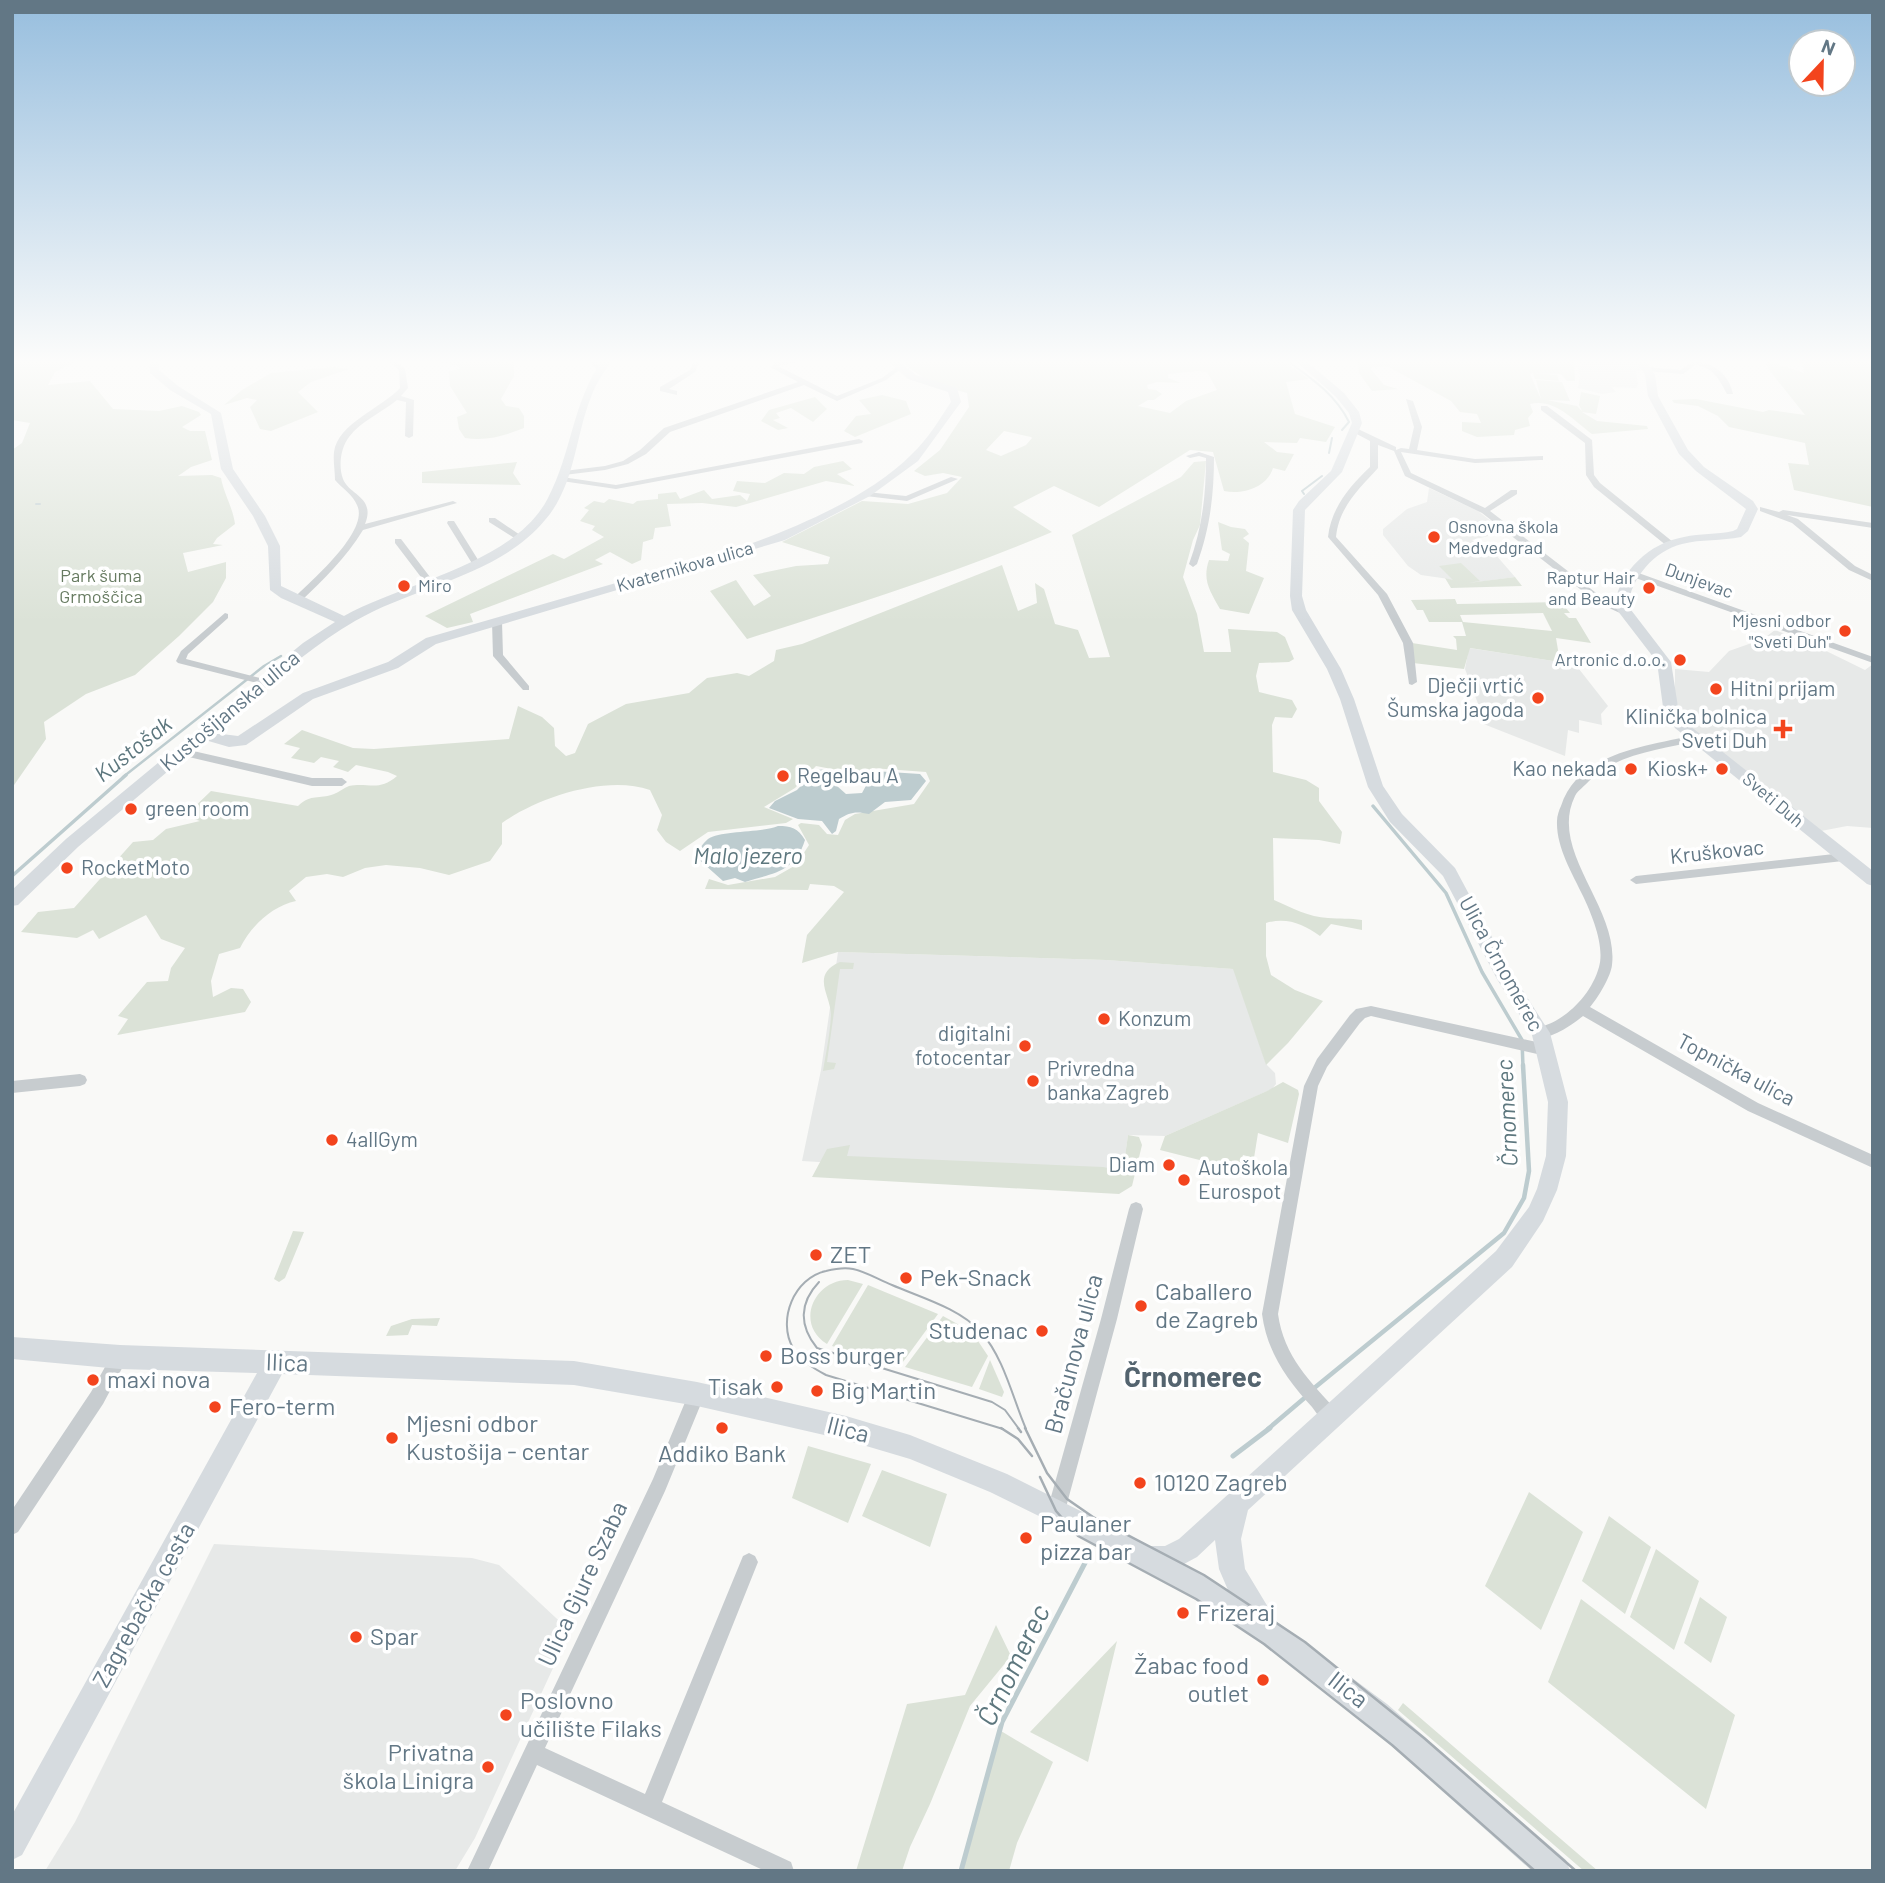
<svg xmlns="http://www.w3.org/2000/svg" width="1885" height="1883" font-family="Barlow,sans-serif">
	<rect width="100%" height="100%" fill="#f9f9f7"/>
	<path fill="#e7e9e8" d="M1579,360H1637L1643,371H1636L1638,384L1636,388L1612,387L1616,392L1602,394L1578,388L1580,375L1577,366H1582Z
		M1429,488L1478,511L1505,532L1472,540L1481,548L1489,547L1515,577L1456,585L1449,579L1421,575L1408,566L1383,535V529L1407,509L1427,502Z
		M1775,630L1816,646L1865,670L1873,664V828L1847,826L1821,831L1695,731L1681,715L1675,697V669L1709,672L1729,651L1763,639Z
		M1469,648L1560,662L1561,665L1579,669L1608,706L1601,714L1602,725L1579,720V733L1568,730L1565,756L1481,723L1480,709L1465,669Z
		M838,952L1106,960L1234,969L1266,1064L1275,1073L1276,1084L1272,1089L1165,1136L1128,1135L1122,1180L802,1161L821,1070Z
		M214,1544L472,1558L499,1565L570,1631L475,1838L455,1871H45L75,1822Z"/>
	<path fill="#dbe2d7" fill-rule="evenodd" d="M12,360H79L55,372L48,385L90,381L113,409L159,411L182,406L199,412L201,415L182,427L190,431H205L212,460L191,467L178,476L212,475L221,478C224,494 233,508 235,524L217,538L213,544L223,545L183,553L188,572L226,562V578L213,602L179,636L135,675L86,694L44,722L46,739L12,788V450L22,443L30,423L12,420Z
		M430,360H514V376L501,399L506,406L519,408L524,416V428C504,436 487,441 465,438L459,429L457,417L467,413L450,386L449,371L460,369L458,366Z
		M902,360H1282L1309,379L1286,382L1295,414L1335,427L1326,442L1300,438L1297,443L1264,442L1277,452L1294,454L1285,471L1273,468C1267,488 1242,495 1224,491L1213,452L1190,450L1099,507L1054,486L1013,507L1052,532C953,574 850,606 747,639L710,591L736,580L754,606L771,596L753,575L796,566L828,564L830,557L782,542L862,501L908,504L947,493L962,477L943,473L925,476L914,471L940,450L969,407L967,393C943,386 918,380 902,360ZM1198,371L1207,372L1217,390L1186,401L1170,413L1138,406L1148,400H1154L1162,394L1156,390L1148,389L1147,385L1157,382L1181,383L1168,378V374ZM1004,431L1031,437L1032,438L1026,445L1001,456L986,450Z
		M1354,360H1574L1575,381H1567L1561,374L1534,373L1557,375L1559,381L1535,379L1533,373L1530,374L1541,399L1536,380L1562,382L1570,401L1547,400L1577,406L1582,411L1579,405L1581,392L1600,396L1596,414L1582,412L1597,421L1647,426L1648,429L1592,434C1574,421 1555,398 1530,404L1533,412L1528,418L1530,426L1515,430L1514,435L1477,437L1462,431V422L1481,423L1477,414L1460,412L1451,401L1387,366L1370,368L1384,385L1398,389L1372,391L1359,373L1358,361Z
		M1764,360L1804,373L1802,360H1873V507L1794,490L1788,463L1809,465L1805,443L1729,427L1718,416L1698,406L1674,403L1672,400L1696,399L1763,412L1769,410L1805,415L1770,371Z
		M334,367L349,369L311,382L298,392L318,412L271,431L260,429L250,407L257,400L247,398L224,405L242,390L271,373Z
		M882,395L906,401L911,414L855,437L844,431L856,416L871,414L859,400Z
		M815,397L827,409L813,422L791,408L776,413L780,418L773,420L788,428L778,430L761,421L769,410Z
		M843,461L852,469L837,474L855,486L826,481L736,507L702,503L667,504L671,526L655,528L653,539L643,542L641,560L632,564L610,552L595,560L603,564L470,614L473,622L447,628L425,616L553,554L564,559L604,537L592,530L595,526L580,521L589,510L584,508L594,501L604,503L609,499L633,504L637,501L658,499V494L676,492L680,499L704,490L712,499L740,495L747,501L750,494L733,491L737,481L765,483L784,473L804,474L814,467Z
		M1206,461L1200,525L1193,540L1183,577L1197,614L1204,652H1231L1228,629L1277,632L1285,637L1294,659L1289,662L1259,663L1256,676L1259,692L1292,700L1297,709L1292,718L1275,717L1272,725L1273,772L1306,780L1319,788V801L1342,832L1340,844L1319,840L1273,838L1274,900C1292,908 1309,917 1328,918C1340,919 1350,918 1362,920V930L1331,924L1320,936C1303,924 1287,917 1266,923V956L1271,975L1295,990L1323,1001L1288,1043L1266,1065L1233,969L1106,960L838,952L802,963L807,935L844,892L834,886L810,884L808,890L705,889L709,879L728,885L775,877L796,865L809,845L798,825L801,823L819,825L827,834L838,835L845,820L855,814L914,804L930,781L926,772L872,768L865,784L840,783L842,771L816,766L795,788L764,807L793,819L786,823L708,832L680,851L666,842L657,830L662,815L650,790C606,775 539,797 502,823V844L490,861L449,875L420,868L386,865L365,868L343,877L327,874L306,877L289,891L296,901C272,906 251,926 240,948L219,954L211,981L213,997L231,988L243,989L251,1002L245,1012L117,1035L128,1019L118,1016L147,982L168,981L171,968L185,948L161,939L146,915L99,939L93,930L77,938L21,932L38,912L74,908L133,842L153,840L166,829L200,821L185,816L211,791L298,806C312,793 318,800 334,794C339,792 344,788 349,786C368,782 379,792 397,776L388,772L356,765L348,772L333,767L339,761L321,757L314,763L291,758L300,748L284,744L302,730L353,748L374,749L509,739L518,706L542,717L554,728L555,746L566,756L575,753L588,724L626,704L689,693L707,678L737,673L749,676L774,661L776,650L802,644L1002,565L1018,611L1037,603L1035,583L1044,589L1055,624L1078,630L1089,658L1110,657L1072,535L1181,477L1194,462Z
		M517,462L513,473L521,485L422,483V472Z
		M1218,522L1231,527L1245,529L1249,534L1243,538L1249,543L1246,571L1264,578L1249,614L1220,609C1210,591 1202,580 1209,560L1228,561L1230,554L1222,550Z
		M1461,563L1480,581L1468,583L1515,577L1522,586L1451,588L1445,578L1453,580L1439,566Z
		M1455,599L1457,604L1561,602L1570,613H1564L1569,618H1576L1591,643L1556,638L1560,662L1470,648L1464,669L1413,663L1412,643L1457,650L1456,639L1453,636H1466L1462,622H1429L1423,610H1417L1411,600ZM1543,613L1552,631L1463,622L1460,615Z
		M840,962L854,963L853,969H840L827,1062L836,1063L834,1069L823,1071C826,1053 830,1034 831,1015C831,995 810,975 840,962Z
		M1283,1082L1298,1090L1299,1094L1288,1143L1258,1133L1254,1158L1243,1155L1239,1170L1160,1150L1165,1136L1267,1091Z
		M1128,1135L1139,1137L1142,1145L1132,1186L1119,1194L812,1177L827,1149L850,1145L847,1156L1103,1167L1123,1171Z
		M293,1231L304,1232L285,1278L279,1282L274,1279Z
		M848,1280L863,1284L827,1344C795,1325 813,1280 848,1280Z
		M868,1285L938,1314L900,1366L832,1346Z
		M943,1316L972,1332L988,1356L972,1387L905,1367Z
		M440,1318L437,1326L412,1325L408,1335L386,1336L391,1326L412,1319Z
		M990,1360L1004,1392L1002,1397L979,1389Z
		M808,1446L871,1464L848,1523L792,1498Z
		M882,1470L947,1494L930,1547L862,1516Z
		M1529,1492L1583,1532L1541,1630L1485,1586Z
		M1609,1516L1651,1547L1625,1614L1582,1581Z
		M1656,1549L1699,1581L1674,1650L1630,1617Z
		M1700,1597L1727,1617L1711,1663L1684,1643Z
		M1581,1599L1735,1715L1706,1809L1548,1682Z
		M996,1625L1011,1656L970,1706L930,1804L910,1847L902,1871H856L907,1704L965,1695Z
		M1117,1641L1088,1762L1030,1732Z
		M1403,1703L1598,1871H1584L1398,1710Z
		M1001,1731L1053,1762L1017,1843L1009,1871H963Z"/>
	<path fill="#bdcccf" d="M831,769L838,772L837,786L846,794L862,793L874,771L920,774L926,781L911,800L885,802L869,814C856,811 850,812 839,819L836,831L832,834L822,821L798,819L769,808L775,801L797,790L816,770Z
		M778,826C791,826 798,828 805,840C795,872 774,873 745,882L735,878L723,881L695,856C699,850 703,843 708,839C721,830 761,833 778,826Z"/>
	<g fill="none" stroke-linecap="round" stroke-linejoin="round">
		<path stroke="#bdcccf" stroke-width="2" d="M1286,360C1311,378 1335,394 1349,422L1342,430
			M1329,453L1332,438
			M1304,494L1302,491L1322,476
			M36,504H40"/>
		<path stroke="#bdcccf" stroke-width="2.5" d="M123,777L264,666L281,656"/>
		<path stroke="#bdcccf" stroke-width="3.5" d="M1373,806L1446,893L1482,972L1522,1040L1523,1067
			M12,876L126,775"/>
		<path stroke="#bdcccf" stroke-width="4.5" d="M1313,1389L1504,1233L1524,1198L1529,1171L1523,1065
			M1268,1429L1308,1395"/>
		<path stroke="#bdcccf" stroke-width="5" d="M1233,1456L1270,1428
			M961,1871L1002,1722L1086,1561"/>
		<path fill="#c7cccf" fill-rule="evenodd" d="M388,360H395L405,369L408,388L401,396L414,400L413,436L409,438L405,436L406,402L397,400C381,413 361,421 349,437C341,447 338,466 343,479C349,495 376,497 365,524L453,501L457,503L363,530C346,558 323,580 300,602H294V598C311,581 370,531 357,505C353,495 342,488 335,480C335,471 333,461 334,452C338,423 382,408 400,388L399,370Z
			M587,360H594L602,369L597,370Z
			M694,360H700L695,372L669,389L677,391V395L660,391V387L690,370Z
			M777,360H804L803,361L778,366L837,396L882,378L897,367L902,368L886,380L837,401L804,385L670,432L646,454L628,464L605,470L564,475L560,473L564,471L605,466L623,461L640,450L664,428L798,382L772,368L771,367Z
			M1693,361C1713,362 1729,374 1733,394H1727C1719,379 1713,367 1695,365L1683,374L1646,371L1643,369L1646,367L1681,370Z
			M1406,399L1413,401L1422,427L1417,450L1475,459L1543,456V460H1540L1475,463L1401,452L1411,473L1485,508L1511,490H1517V494L1490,511L1604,599L1626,609V613H1620L1598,603L1482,513L1405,476L1394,451L1378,445V468C1359,489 1339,507 1336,537L1387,594L1413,643L1417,682L1412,685L1409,684L1403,643L1378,595L1328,537C1331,508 1350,486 1370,467V441L1351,431L1358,429L1396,447V450L1401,448L1409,449L1414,427Z
			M1541,406H1547L1592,440L1594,475L1600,483L1673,542V546H1667L1594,487L1586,475L1585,443L1541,410Z
			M859,439L863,441L862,443L616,489L562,481L558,479L562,477L616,485Z
			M1199,452L1214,457C1214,495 1210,528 1197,564L1193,567L1189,564C1202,529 1206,496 1206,458L1199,456L1190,458L1186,456Z
			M951,477L958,479L907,501L866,496L862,494L866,492L906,496Z
			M1760,507L1779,512L1783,510L1873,523V528L1787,515L1798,519L1855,566L1873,575V581L1849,570L1792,523L1760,511Z
			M489,518H495L523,537L516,539L489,522Z
			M448,521H454L480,563L479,565H473L447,523Z
			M395,539H401L433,581V585H427L395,543Z
			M1633,571L1873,657V663L1630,576L1629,574Z
			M225,613L228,614V618L188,654L186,659L268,680V684L265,685L178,663L176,661L181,651Z
			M497,619L502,622L503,655L529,686V690H523L493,656L492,622Z
			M1695,735L1700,738L1699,740C1669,748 1638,751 1611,765C1602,769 1596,775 1589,781C1585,786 1578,790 1575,796C1548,851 1619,907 1612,965C1611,976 1598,998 1590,1007L1758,1103L1873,1155V1168L1748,1111L1583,1016C1572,1025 1551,1040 1536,1037L1534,1033C1539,1026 1549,1025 1557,1020C1576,1009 1593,989 1599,967C1605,946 1592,915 1583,896C1572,873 1556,847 1557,821C1557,816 1559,810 1561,806C1578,752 1648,746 1695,735Z
			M180,748L312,778H342L347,782L342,786H312L176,754L175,752Z
			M1843,853L1849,857L1843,861L1636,884L1630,880L1636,876Z
			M1371,1006L1546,1044L1551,1046L1553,1050L1551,1054L1546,1056L1371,1016L1365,1018L1360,1023L1327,1067L1318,1086L1278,1314C1284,1357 1310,1381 1338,1412L1340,1418L1338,1424L1332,1426C1323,1423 1318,1415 1312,1407C1287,1380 1267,1352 1262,1314L1304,1086L1317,1059L1350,1015L1356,1009Z
			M80,1074L85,1076L87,1080L85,1084L80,1086L12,1093V1081Z
			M1136,1202L1141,1204L1143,1209L1117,1319L1065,1511L1062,1517L1056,1520L1050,1517L1047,1511L1101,1319L1129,1209L1131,1204Z
			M120,1349L126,1351L128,1357L103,1404L18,1532L12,1535V1510L91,1392L114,1351Z
			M697,1386L703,1388L705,1394L665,1491L545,1748L645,1794L743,1556L749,1553L755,1556L758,1562L662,1802L791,1862L794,1871H765L537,1765L488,1871H467L653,1479L691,1388Z"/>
		<path fill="#d6dbdf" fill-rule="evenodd" d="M149,360H159V370L178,386L221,413L233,469L265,516L280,546L281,586L344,616C405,582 514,564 548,498C572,452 572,404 602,360H612C604,372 596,383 591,397C575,437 575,486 545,520C499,576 415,586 355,621C303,651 259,694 214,733L238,736L303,693L388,662L426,638L747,545C800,526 872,495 912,454C928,439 939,420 951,402L948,392L908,379L887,360H897L916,375L957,388L961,402L918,461L870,496L785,540L436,644L398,668L313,699L246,745L229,747L205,740L78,847L18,905L12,906V890L66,839L303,643L335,622L281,598L270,590L268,546L253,516L221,469L211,414L170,390L150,373Z
			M1295,360H1305L1344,393L1359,412L1362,423L1342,472L1305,510L1302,596L1306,610L1341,669L1354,699L1383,786L1402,814L1455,868L1509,969L1550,1033L1568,1102L1566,1156L1557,1190L1543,1221L1512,1267L1248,1510L1241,1539L1245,1569L1277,1622L1387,1704L1566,1860L1570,1871H1532L1367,1724L1313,1681L1231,1621L1166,1582L1047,1520L990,1492L910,1459L846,1440L697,1406L574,1385L282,1374L22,1855L12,1860V1815L257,1373L120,1369L12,1359V1337L120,1345L574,1361L697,1382L846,1416L910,1435L1007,1474L1150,1546H1165L1179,1539L1496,1251L1529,1207L1537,1189L1546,1156L1548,1102L1532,1035L1497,979L1443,876L1390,822L1368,787L1340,699L1327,669L1292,610L1290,596L1293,510L1299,501L1331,471L1352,423L1349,413L1336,397ZM1215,1540L1219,1569L1228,1590L1184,1564L1197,1557Z
			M1636,360H1646L1655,375L1658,396L1688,450L1704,467L1753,501L1758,509L1748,531L1741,537C1722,541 1701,539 1682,544C1654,551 1631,578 1628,606L1671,662L1678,707L1685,722L1873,871V886L1867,884L1675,728L1663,707L1657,662L1614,606C1620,571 1649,543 1684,537C1700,533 1717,535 1733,531L1737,529L1746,509L1696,471L1679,454L1648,396L1645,375Z"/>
		<path stroke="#a5adb3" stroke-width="2" d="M819,1282C799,1303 799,1326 817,1348L992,1402L1005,1410L1019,1429
			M1003,1429L826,1375C813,1368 801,1361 793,1348C777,1320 794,1278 826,1271C834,1269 844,1267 853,1269C867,1272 879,1280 892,1285C922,1298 959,1308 981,1332C1004,1358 1013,1399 1026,1429"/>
		<path stroke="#a5adb3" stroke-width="2.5" d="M1001,1428L1018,1439L1032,1456
			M1018,1428L1021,1432
			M1025,1428L1047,1473L1067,1499L1093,1517L1204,1575L1305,1642L1424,1738L1576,1871
			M1040,1477L1056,1511L1078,1536L1196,1599L1264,1644L1392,1745L1535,1871"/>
	</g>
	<linearGradient id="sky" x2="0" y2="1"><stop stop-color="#97bede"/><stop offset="0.58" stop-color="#fcfcfb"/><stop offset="1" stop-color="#fcfcfb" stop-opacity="0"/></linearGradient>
	<rect width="1885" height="623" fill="url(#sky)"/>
	<g fill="#f3441d" stroke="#fff" stroke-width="2.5">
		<circle cx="1434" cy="537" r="7"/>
		<circle cx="404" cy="586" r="7"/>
		<circle cx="1649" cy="588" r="7"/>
		<circle cx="1845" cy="631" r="7"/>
		<circle cx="1680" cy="660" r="7"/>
		<circle cx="1716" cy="689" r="7"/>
		<circle cx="1538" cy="698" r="7"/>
		<path d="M1779.5 718.5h7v7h7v7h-7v7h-7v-7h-7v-7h7z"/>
		<circle cx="1631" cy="769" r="7"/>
		<circle cx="1722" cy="769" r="7"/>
		<circle cx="783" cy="776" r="7"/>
		<circle cx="131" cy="809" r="7"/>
		<circle cx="67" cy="868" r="7"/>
		<circle cx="1104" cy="1019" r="7"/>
		<circle cx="1025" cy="1046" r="7"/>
		<circle cx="1033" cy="1081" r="7"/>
		<circle cx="332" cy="1140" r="7"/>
		<circle cx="1169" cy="1165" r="7"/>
		<circle cx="1184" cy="1180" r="7"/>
		<circle cx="816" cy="1255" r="7"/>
		<circle cx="906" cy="1278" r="7"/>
		<circle cx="1141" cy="1306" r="7"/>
		<circle cx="1042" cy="1331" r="7"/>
		<circle cx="766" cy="1356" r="7"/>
		<circle cx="93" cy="1380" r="7"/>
		<circle cx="777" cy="1387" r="7"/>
		<circle cx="817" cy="1391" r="7"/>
		<circle cx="215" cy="1407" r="7"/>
		<circle cx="722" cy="1428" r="7"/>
		<circle cx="392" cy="1438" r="7"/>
		<circle cx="1140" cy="1483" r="7"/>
		<circle cx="1026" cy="1538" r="7"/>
		<circle cx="1183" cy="1613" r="7"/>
		<circle cx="356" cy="1637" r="7"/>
		<circle cx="1263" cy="1680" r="7"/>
		<circle cx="506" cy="1715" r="7"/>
		<circle cx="488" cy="1767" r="7"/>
	</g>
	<g text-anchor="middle" stroke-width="7" stroke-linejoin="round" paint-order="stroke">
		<g font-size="18" fill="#627785" stroke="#fff" text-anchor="end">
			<text x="1448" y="533" text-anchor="start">Osnovna škola<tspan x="1448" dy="21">Medvedgrad</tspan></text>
			<text x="1635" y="584">Raptur Hair<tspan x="1635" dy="21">and Beauty</tspan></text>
			<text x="418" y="592" text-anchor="start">Miro</text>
			<text x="1831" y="627">Mjesni odbor<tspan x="1831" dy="21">"Sveti Duh"</tspan></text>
			<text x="1666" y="666">Artronic d.o.o.</text>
		</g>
		<g font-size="18" fill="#627785" stroke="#fff">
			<text transform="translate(685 567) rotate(-16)" y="6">Kvaternikova ulica</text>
			<text transform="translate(1699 581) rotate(20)" y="6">Dunjevac</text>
			<text transform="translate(1773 800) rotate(40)" y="6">Sveti Duh</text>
		</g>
		<g font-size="18" fill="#677b61" stroke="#fff">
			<text x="101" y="582">Park šuma<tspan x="101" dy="21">Grmoščica</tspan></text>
		</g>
		<g font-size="21" fill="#627785" stroke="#fff" text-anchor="start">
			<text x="1524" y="693" text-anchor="end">Dječji vrtić<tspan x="1524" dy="24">Šumska jagoda</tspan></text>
			<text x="1730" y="696">Hitni prijam</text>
			<text x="1767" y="724" text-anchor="end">Klinička bolnica<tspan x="1767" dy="24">Sveti Duh</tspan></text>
			<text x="1617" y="776" text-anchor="end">Kao nekada</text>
			<text x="1708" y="776" text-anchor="end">Kiosk+</text>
			<text x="797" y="783">Regelbau A</text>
			<text x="145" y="816">green room</text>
			<text x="81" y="875">RocketMoto</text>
			<text x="1118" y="1026">Konzum</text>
			<text x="1011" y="1041" text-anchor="end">digitalni<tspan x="1011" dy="24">fotocentar</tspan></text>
			<text x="1047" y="1076">Privredna<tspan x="1047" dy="24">banka Zagreb</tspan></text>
			<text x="346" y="1147">4allGym</text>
			<text x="1155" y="1172" text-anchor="end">Diam</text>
			<text x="1198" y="1175">Autoškola<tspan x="1198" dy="24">Eurospot</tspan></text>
		</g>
		<g font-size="21" fill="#627785" stroke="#fff">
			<text transform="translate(230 711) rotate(-40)" y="7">Kustošijanska ulica</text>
			<text transform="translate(1717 852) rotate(-6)" y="7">Kruškovac</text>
			<text transform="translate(1501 964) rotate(61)" y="7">Ulica Črnomerec</text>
			<text transform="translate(1736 1070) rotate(28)" y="7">Topnička ulica</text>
		</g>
		<g font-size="23" font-style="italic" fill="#5d777e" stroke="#fff">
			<text transform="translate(133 749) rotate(-38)" y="8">Kustošak</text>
			<text x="748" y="864">Malo jezero</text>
			<text transform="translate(1507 1113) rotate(-93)" y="8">Črnomerec</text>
		</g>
		<g font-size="24" fill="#627785" stroke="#fff" text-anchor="start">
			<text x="830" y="1263">ZET</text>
			<text x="920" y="1286">Pek-Snack</text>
			<text x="1155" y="1300">Caballero<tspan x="1155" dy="28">de Zagreb</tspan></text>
			<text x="1028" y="1339" text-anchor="end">Studenac</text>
			<text x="780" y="1364">Boss burger</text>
			<text x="107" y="1388">maxi nova</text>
			<text x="763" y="1395" text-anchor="end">Tisak</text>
			<text x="831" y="1399">Big Martin</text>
			<text x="229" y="1415">Fero-term</text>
			<text x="406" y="1432">Mjesni odbor<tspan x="406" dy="28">Kustošija - centar</tspan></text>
			<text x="722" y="1462" text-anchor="middle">Addiko Bank</text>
			<text x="1154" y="1491">10120 Zagreb</text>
			<text x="1040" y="1532">Paulaner<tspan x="1040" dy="28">pizza bar</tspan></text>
			<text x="1197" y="1621">Frizeraj</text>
			<text x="370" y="1645">Spar</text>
			<text x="1249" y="1674" text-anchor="end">Žabac food<tspan x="1249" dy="28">outlet</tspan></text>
			<text x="520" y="1709">Poslovno<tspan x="520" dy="28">učilište Filaks</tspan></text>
			<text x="474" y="1761" text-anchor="end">Privatna<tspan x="474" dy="28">škola Linigra</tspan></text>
		</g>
		<g font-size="24" fill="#627785" stroke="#fff">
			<text transform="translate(1074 1354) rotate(-75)" y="8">Bračunova ulica</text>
			<text transform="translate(287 1363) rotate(2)" y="8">Ilica</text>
			<text transform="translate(848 1430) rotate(14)" y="8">Ilica</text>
			<text transform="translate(583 1584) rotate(-65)" y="8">Ulica Gjure Szaba</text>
			<text transform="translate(144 1605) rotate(-61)" y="8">Zagrebačka cesta</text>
			<text transform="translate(1348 1690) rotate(38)" y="8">Ilica</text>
		</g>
		<g font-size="28" font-weight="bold" fill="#54646f" stroke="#fff">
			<text x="1193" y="1387">Črnomerec</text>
		</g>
		<g font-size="28" font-style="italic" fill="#5d777e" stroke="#fff">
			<text transform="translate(1013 1665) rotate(-64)" y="10">Črnomerec</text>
		</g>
	</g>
	<rect width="1885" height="1883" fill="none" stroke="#627785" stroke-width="28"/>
	<g transform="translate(1822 63) rotate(22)"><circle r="33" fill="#ffffff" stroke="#c0c9ce" stroke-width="2"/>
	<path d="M0-5L12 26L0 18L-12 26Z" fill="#f3441d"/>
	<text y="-10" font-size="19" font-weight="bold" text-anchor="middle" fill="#627785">N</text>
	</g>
</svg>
